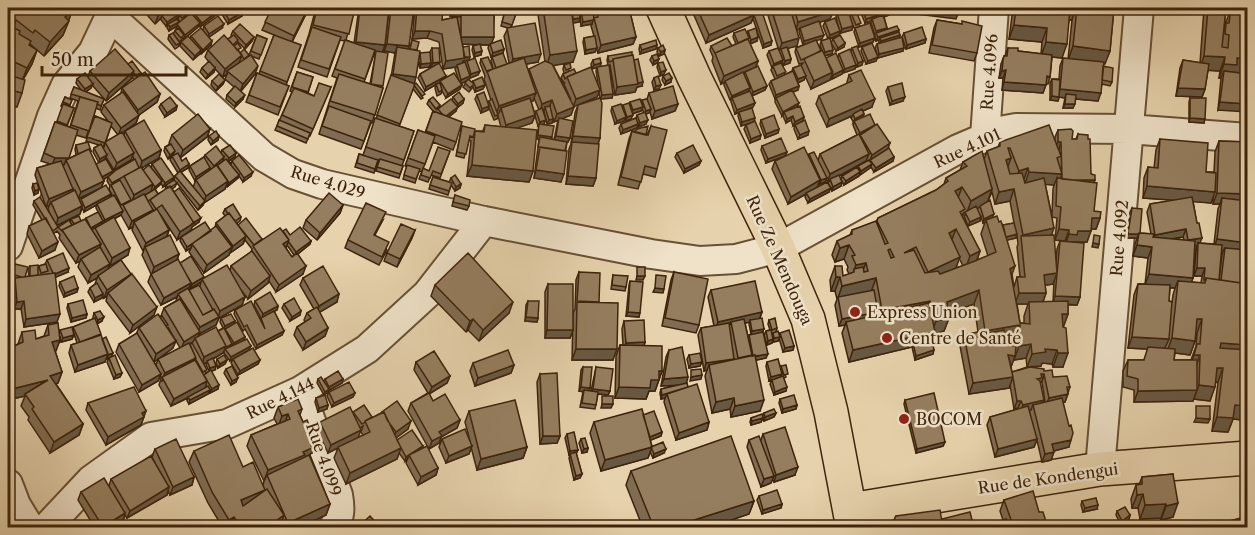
<svg xmlns="http://www.w3.org/2000/svg" width="1255" height="535" font-family="'Libre Caslon Text',serif">
	<rect width="100%" height="100%" fill="#e6d2ac"/>
	<filter id="stains"><feTurbulence type="fractalNoise" baseFrequency=".00333" numOctaves="4"/><feColorMatrix values="0 0 0 0 .2 0 0 0 0 .09 0 0 0 0 .02 0 0 0 .5 -.17"/></filter>
	<radialGradient id="worn" r=".72"><stop offset=".6" stop-color="#630" stop-opacity="0"/><stop offset="1" stop-color="#630" stop-opacity=".3"/></radialGradient>
	<g fill="none" stroke-linecap="round" stroke-linejoin="round">
		<g stroke="#685034" stroke-width="32">
			<path id="minor" d="M985,137L994,8
				M8,246L52,116L66,85L93,52L110,16L264,157L293,174L322,184L484,221L651,254L700,261L736,259L778,248L958,149L1000,131L1016,128L1128,129L1248,138
				M300,391L338,495C340,506 341,518 333,528
				M1100,469L1139,8
				M8,484L16,505L30,528
				M46,528L91,480L151,437L227,424L300,391L367,349L427,294L484,221"/>
		</g>
		<g stroke="#3e240c" stroke-width="36">
			<path id="major" d="M663,8L694,77L778,248L808,319L831,412L853,528
				M850,510L1100,469L1248,458"/>
		</g>
		<use href="#minor" stroke="#efe2c9" stroke-width="28"/>
		<use href="#major" stroke="#e6d2ac" stroke-width="33"/>
	</g>
	<path fill="#806c52" stroke="#3e240c" stroke-width="1.5" fill-rule="evenodd" d="M8,8L72,11L63,35L44,56L30,44L29,45L37,50L32,64L23,80L22,93L17,107L8,105Z
		M141,8H191L188,10L189,15L192,14L193,12L216,15L200,27L199,25L198,27L184,39L183,38L180,42L175,37L180,43L178,47L175,49L168,39L169,35L173,34L176,29L177,26L169,31L167,28L168,25L166,26L161,20V18L155,24ZM179,14L180,15L178,19L180,22L178,24L179,22L170,23L177,18Z
		M272,8H309L292,42L301,45L286,85L289,86L278,115L246,102L257,73L259,74L274,35L262,30Z
		M316,8H355L346,40L354,43L359,8H389L382,52V88H383L372,123H371L361,149L319,134L337,78L332,76L345,41L340,40L327,77L298,67L309,34ZM375,52H376L370,84L364,82Z
		M389,8H414L408,49H410L412,40L417,50L431,63L429,67L420,68L419,61L414,83L423,98L421,99L413,89L399,126L414,131L402,166H403L399,178L376,171L379,161L378,160L374,173L355,167L359,154L363,155L391,77L395,53L384,51Z
		M415,8H443L442,20L457,17L450,16V8H484L482,15H486L487,11H484V8H495L492,43L504,49L503,53L491,57L488,48L489,45H480L481,55L474,57L472,50L473,46L478,45L462,44L469,60L480,71L478,75L470,78L469,80L473,83V81L485,85L483,89L475,92L473,87L469,92L463,87L467,81L461,83L460,89L446,98L442,91L441,94L437,96L435,88L436,84L440,82L425,91L418,78L420,74L434,66L431,67L430,52L432,48L440,62L439,64L445,78L459,81L455,69L456,67L443,69L439,42L427,38L412,39Z
		M506,8H518L511,27L538,62L526,64L528,71L529,69L545,62L537,8H578L577,9L580,18L579,22L573,23V62L553,65L571,100L564,84L565,82L564,83L561,78L563,74L564,73L563,69L564,65L570,71L598,84L596,71L597,67L592,69L591,64L593,60L601,63L600,67L608,65L607,60L608,56L642,86L637,87L635,92L615,95L610,65L609,66L613,94L612,98L600,99V138L598,144L596,178L593,186L566,184L569,149L571,144L575,113L578,105L600,98L599,93L597,97L574,106L571,115L561,119L570,138L568,142H567L561,182L534,178L539,139H537L539,125L538,126L535,116L532,123L516,128L533,171L529,182L467,176L471,141L469,140L464,158L456,156L462,126L475,131H483L485,125L501,127L498,116L497,119L494,120L489,108L488,110L481,113L475,99L477,95L488,103L489,101L491,100L484,79L485,76L480,63L481,59L493,69L491,61L492,57L507,64L509,63L504,36L508,28L501,26ZM534,98L539,110L536,111L535,114L531,102L533,101ZM543,110H544V111L547,124L552,123L553,119L554,122L558,120L554,140L552,139L542,124H544Z
		M580,8H593V13L594,8H629L636,37L633,44L598,53L596,47L595,52L585,54L583,42L584,38L594,36L591,26L592,24L581,26L580,15L581,11Z
		M695,8H764L753,12L771,45L763,48L753,19L751,23L706,43L693,13Z
		M769,8H845V10L832,14L830,19L820,22L822,39L816,40L821,51H822L820,45L821,41L828,39L823,26L825,22L839,29L836,17L837,13L850,15L851,13L860,26L875,38L873,42L859,47L854,32L855,29L853,26L852,30L841,33L840,32L839,35L830,39L832,54L825,56L826,58L838,57L839,54L851,52L852,48L863,61L862,65L857,67L856,65L855,69L843,73V72L842,74L832,79L831,77L830,80L811,89L805,76L804,80L798,83L799,86L798,90L793,92L798,107L804,117L803,121L808,135L798,139L794,129L795,125L793,126L791,120L786,123L783,116V115L782,116L775,102L776,98L775,99L769,84L771,81L775,79L771,70L772,68L767,55L769,51H779L767,12ZM800,29L799,32L803,45L808,43L796,48L795,52L799,64L803,63L801,66L793,68L792,71L785,75L782,63V61L784,65L790,63L791,59L788,48L797,46V30Z
		M853,8H889V15L884,17L887,28L886,30L898,32L900,35L899,38L903,51L878,58L877,57L876,61L866,64L861,51L862,47L877,54L875,48L877,44L879,43V40L876,41L875,37V35L871,23V21L865,23L860,11L861,8L854,11Z
		M1013,8H1114L1110,51L1103,66L1112,82L1110,86L1102,84L1098,101L1075,99L1073,108H1063L1065,98L1059,97L1058,101L1050,100V83L1052,79H1059L1060,66L1063,58L1068,59L1072,20H1069L1062,58L1052,57L1050,77L1048,84H1046L1043,93L1002,90L1003,78H999L1001,64L1004,56H1005L1008,48L1018,51L1041,54L1042,42L1009,39Z
		M1204,8H1226L1224,28L1231,8L1248,74L1218,110L1221,78H1219L1220,71L1208,70L1205,89L1202,97L1176,96L1180,68L1183,60L1200,63Z
		M223,9L243,12L242,16L228,24L221,13Z
		M937,20L961,24L977,53L974,61L929,53L934,28Z
		M204,26L222,28L209,37L211,45L201,54L200,52L193,60L180,46L181,42L190,39L191,36L203,30Z
		M233,31L254,37L252,41L245,49L238,42L237,43L239,52L248,56L250,55H249L257,35L267,39L259,59L251,56L255,74L241,91L243,99L235,107L226,99L227,95L234,87L225,79L227,74L223,77L215,69L214,72L206,79L200,72L202,68L209,62L205,57L208,50L228,39L232,36L231,35Z
		M748,31L757,41L750,44L758,61L756,67L767,86L765,90L752,96L755,103L753,107L742,111L754,121L760,139L750,143L744,129L746,125L750,123L741,126L738,116L739,112L735,114L731,102V100H730L724,85V82L721,84L712,61L713,57L710,50L711,46H732L736,44L733,37L734,33H747Z
		M904,33L926,39L925,43L906,49L902,37Z
		M833,39L845,43L844,47L836,51L831,43Z
		M640,45H657L656,49L640,54L639,49Z
		M658,48L665,50L664,54L659,56L657,52Z
		M652,56L659,59L657,63L653,65L650,60Z
		M658,63L664,74L660,76L657,67Z
		M128,64L141,73L140,75L160,94L157,102L139,115L136,123L122,133L124,135L125,131L161,150L159,158L141,168L143,170L151,168L152,164L174,177L172,181L174,180L175,176L178,173L170,160L172,156L173,155L168,159L164,151L165,147L170,144L169,143L172,135L210,129L207,137L180,158L188,168L181,172L193,187L196,180L195,181L189,170L190,166L204,157L205,155L221,153L222,150L235,157L229,161L231,164L232,161L251,176L243,182L239,176L238,178L227,187L226,186L225,189L204,203L203,205L198,210L177,183L175,187L172,189L199,222L192,227L191,230L177,240L160,214L169,230L167,237L179,254L177,260L180,263L203,279L230,271L231,266L251,252L252,249L245,240L243,244L230,253V252L229,255L204,273L189,252L191,248L186,251L180,241L181,237L211,231L215,228L216,223L225,216L223,213L225,209L241,217L240,221L237,223L238,225L262,239V241L283,231L290,235L311,241L310,244L298,254L303,274L276,292L269,281L268,283L248,299L241,290L245,297L242,305L219,318L216,325L199,334L198,336L218,331L223,328L220,322L221,318L235,321L234,324L245,337L244,340L251,346L249,349L260,360L258,364L238,375L231,363L233,359L230,361L224,353V352H223V353L213,359L216,366L215,370L211,371L218,389L210,393L209,391L208,394L189,404L187,401L188,398L171,406L159,385L161,378L160,376L158,381L139,392L116,352L119,344L136,334L139,328L161,316L164,308L176,301L177,297L161,305L148,282L151,274L142,255L144,250L143,251L132,230L133,227L129,229L121,215L114,219L128,255L109,266L108,269L131,274L130,276L154,315L130,333L106,301L107,296L104,298L102,295V298L94,302L88,292L90,288L95,284L97,278L88,283L78,267L80,261L76,263L59,238L60,235L57,231L53,234L55,250L39,258L27,234L29,226L42,220L33,205L34,201L50,214L48,209L49,206L46,207L35,175L37,168L50,164L41,161L55,122L57,123L63,106H61L65,97L72,100L69,107L74,108L67,126L70,127L78,101L70,98L74,87L81,90L76,83L77,79L88,77L90,71ZM132,77L134,80L122,88L121,93L104,105L101,112L108,121L95,116L86,141L99,145L94,148L93,152L99,163L96,164L90,152L91,151L76,145L75,149L76,155L68,159L76,135L86,138L96,108L100,110L104,99L86,92L91,88L92,85L106,101L131,79ZM111,126L118,135L105,142L103,148L102,147H104ZM106,157L114,170L112,174L113,171L106,159ZM133,157L134,159L118,168ZM109,176L107,181L110,186L109,189L112,195L110,197L111,194L101,188L104,181L103,180ZM161,183L163,187L166,185L165,190L158,194L155,189ZM96,205V208L101,217L86,218L85,220L81,221L71,219L70,223L58,227L57,225L80,214L82,208L84,212ZM287,245L294,255L292,257L286,248ZM201,282L200,286L189,290L190,286L191,288ZM168,327L180,348L158,359L156,365L154,362L173,348ZM207,362L206,365L209,371L206,373L204,364Z
		M297,72L313,77L308,93L314,96L331,87L310,136H309L306,143L275,130L292,92L290,91Z
		M849,75L872,107L863,111V117L888,149L894,157L893,161L874,172L871,167L870,168L860,175L859,174V176L844,185L841,180L842,176L858,168V166L865,162L839,176L842,182L841,186L832,191L828,183L829,181L828,182L826,179L825,182L820,184L819,183L817,187L829,192L808,203L805,197L806,194L788,204L772,169L775,161L808,155L818,160L820,154L857,135L853,125L854,123L851,118L852,116L827,127L816,104L819,96L847,84V82Z
		M663,76L671,82L665,85L662,80Z
		M654,78L659,89L654,90L652,82Z
		M225,80L223,84L216,91L211,85L212,81Z
		M888,87L903,101L890,105L886,91Z
		M649,93L678,104L675,111L652,119L650,112L646,114V124L639,127L638,124L637,128L621,134L619,128L621,124L636,118L637,115L644,113L642,109L641,111L632,114L631,119L626,121L625,118L624,121L615,124L611,111L612,107L622,108L623,105H629L630,102L641,103L642,100L647,99Z
		M453,97L464,99L463,103L457,108L456,111L449,117L456,142L453,150L433,142L423,169L429,171L450,151L440,178L431,175L428,182L419,179L422,171V172L419,171L415,183L403,179L407,167L405,166L418,130L425,133L433,111L427,104L429,100L440,105L438,109L452,100Z
		M1190,98L1204,123L1189,122V102Z
		M161,104L177,106L176,110L165,117L159,107Z
		M761,120L779,129L778,133L765,138L760,124Z
		M651,126L657,169L655,177L643,174L638,189L618,185L629,139L632,131L647,135Z
		M1058,130L1072,139H1076L1078,134L1094,183V211L1100,218L1096,229H1091L1087,242H1074L1080,297L1077,305H1068V314L1063,327V367H1053L1052,364L1042,363L1041,366L1032,367L1044,371L1070,387L1065,402L1063,403L1069,447L1054,451L1051,460L1042,462L1037,440L1034,447L995,457L987,425L990,417L1019,409H1014L1010,385L1009,388L969,394L960,346L964,335L978,332L974,304L949,313V318L944,331L934,334L932,339L933,354L915,360L912,347L849,362L842,333L845,325L839,326L835,305L837,299L835,291H831L830,280L835,266L843,276L849,274L847,270L848,267L844,259L835,262L832,255L837,241L850,235L852,230L876,222L878,218L936,190L944,184L946,178L960,170L963,162L984,159L987,151L998,147L1000,142L1055,141V137ZM1045,184L1054,185L1053,189L1052,216ZM992,192L995,204L1010,201L1014,223L1003,225L992,218L988,201ZM964,212V216L968,226L980,221L981,217L983,223L985,222L981,234L988,256L977,260L980,251L962,216ZM1052,217L1057,218L1055,240L1065,241H1060L1057,249L1056,262L1052,235ZM1017,235L1018,244L1017,247L1020,277H1017L1014,287L1007,240L1016,238ZM959,258L963,266L956,268ZM1054,280L1053,302H1043L1046,293L1045,285L1053,284ZM1017,304H1028L1024,316V323H1020ZM1015,339V346L1007,345L1006,340ZM1014,358V360L1026,358L1027,367L1012,372L1011,367ZM1040,382H1042L1045,402L1043,403Z
		M209,136H219L218,140L211,145L208,140Z
		M1160,139L1206,172H1214L1215,152L1219,141L1248,142V418L1244,417L1243,420L1233,419L1228,432L1212,431L1218,382H1216L1210,401L1194,399V398L1193,401L1134,402V390L1123,387V371L1128,360H1144L1148,349L1128,348L1134,295L1138,284H1145L1148,258L1133,256L1135,244L1137,238H1127L1130,212L1132,208L1140,233L1151,234L1147,212L1150,204L1175,200L1143,198L1144,178L1148,167L1154,168L1156,150ZM1213,197V204H1220L1218,209L1214,244L1200,243L1193,201L1211,203ZM1183,237L1184,240L1173,239ZM1195,246H1197L1196,251L1194,276H1202L1201,283L1191,282L1193,278ZM1221,251H1223L1222,255L1219,280ZM1170,288H1175L1173,295L1172,302L1169,301ZM1196,333H1197L1196,346L1191,360H1174L1175,353L1190,355L1195,341Z
		M762,146L787,152L785,156L766,163L761,150Z
		M677,153L701,161L699,165L684,173L675,157Z
		M433,177L449,182L451,178L461,184L460,188L455,191L451,185L448,195L429,189Z
		M33,184L38,193L34,195L32,188Z
		M455,195L469,206L467,210L452,206Z
		M343,205L340,213L317,240L303,228L306,220Z
		M383,220L375,235L387,250L379,265L345,248L348,240Z
		M415,230L412,238L397,267L384,261L387,253Z
		M47,260L68,272L55,277L57,322L24,327L21,309H14L12,286L14,279L11,278L15,264L25,277L29,276L28,270L30,266L38,269L39,266L45,264Z
		M579,272L599,302L613,360H572L573,313L575,309L576,280Z
		M674,272L699,325L696,333L662,326L671,280Z
		M613,275L626,287L625,291L611,289Z
		M303,278L337,302L319,312L328,328L325,336L303,350L294,335L297,327L305,322L304,320L307,313L314,309L300,285Z
		M630,281L639,317L626,316L629,285Z
		M60,282L78,288L77,292L64,297L59,286Z
		M548,284L573,330L570,338H545V292Z
		M435,285L509,313L479,341L468,330L466,332L431,296Z
		M711,290L762,312L760,318L764,329L762,332L766,358L756,360L760,411L731,417L730,409L712,413L705,376L707,370L704,371L698,335L701,328L714,326L708,297ZM750,322L749,324L751,334L749,335L748,337L745,323Z
		M255,301L278,306L277,310L274,311L284,331L282,335L256,349L245,329L243,331L234,314L235,310L260,320L261,318L254,305Z
		M528,301L538,318L537,322L525,321L526,305Z
		M68,304L87,314L86,318L71,322L67,308Z
		M284,304L300,315L290,321L282,308Z
		M94,313L102,321L97,324L102,339L113,353L111,357L107,359L106,357L105,362L75,372L69,353L71,345L77,343L74,334L72,339L61,342L60,336V340L55,351L62,372L58,383L56,384L83,424L79,435L50,453L28,420L29,417L21,406L25,396L8,400V334L12,340L10,348L18,344L22,332L36,339L44,336L48,325L59,333L60,330H72L73,327L93,319V317Z
		M769,320L777,328L776,332L779,335L780,333L794,346L793,350L783,352L779,338L778,341L773,342L772,341V343L767,345L764,335L766,331L770,330L768,324Z
		M624,321L645,342L644,346L662,371L655,391H649L646,399L615,398L616,356L620,345H623L622,329Z
		M669,350L688,387L709,422L707,430L676,440L664,402L665,398L661,399L660,393L661,389L676,385L661,386L666,357Z
		M689,355L702,362L700,366L689,368L687,359Z
		M109,358L122,373L120,377L114,379L107,362Z
		M217,359L227,360L225,364L218,368L216,363Z
		M416,362L450,376L447,383L429,394L433,401L460,420L457,428L441,437L439,443L429,449L408,411L411,403L428,393L414,370Z
		M767,362L780,369L781,366L786,377L784,378L786,391L774,395L770,384L772,380L769,381L766,366Z
		M473,363L514,365L511,373L475,386L470,371Z
		M583,367L590,388L589,391H591L596,367L610,391L608,395L598,394L595,409L580,407L583,392L579,391L581,370Z
		M226,369L236,382L231,385L224,373Z
		M540,374L560,436L557,443L540,444L537,382Z
		M318,379L324,381L325,379H343L342,383L329,390L327,393L324,395L317,383Z
		M329,392L355,393L353,397L332,407L327,396Z
		M316,398L328,405L327,409L318,412L315,402Z
		M780,399L797,405L796,409L782,413L779,403Z
		M905,400L945,442L943,446L916,453L904,404Z
		M88,403L144,416L141,425L106,445L86,410Z
		M278,407L302,409L300,415L303,422L316,442L312,453L310,454V455L330,504L326,515L299,528H282L280,525L278,528H223L208,503L189,462L194,451L243,467L263,485L264,481L247,446L251,435L277,424L274,418Z
		M469,411L527,447L523,458L477,470L471,447L469,454L446,463L439,447L442,439L470,441L465,422Z
		M353,412L372,418L381,413L382,412L408,429L396,438L397,440L422,449L438,468L436,475L418,485L406,463L408,458L405,461L399,453L397,459L346,484L334,458L338,448L328,453L317,430L320,422L353,413ZM363,426L361,432L363,435L358,438L360,428Z
		M764,413H776L774,417L764,421L763,418L761,422L751,425L750,422L751,418L762,416Z
		M643,415L662,432L661,436L650,440L652,446L664,453L653,458L650,452L648,458L601,471L590,433L594,422Z
		M567,434L578,450L576,453L582,474L580,478L574,480L569,458L570,455H569L565,438Z
		M763,434L795,475L774,482L772,479L771,483L761,487L747,447L749,440H761Z
		M581,439L588,448L587,452L582,453L579,443Z
		M155,449L194,477L192,485L170,495L168,491L167,495L127,518L125,515L123,521L112,528H95L78,500L81,492L109,486L111,479L155,463L152,457Z
		M631,471L754,501L749,514L708,528H643L626,485Z
		M1173,474V517L1161,520V518L1140,519L1138,508H1132L1131,499L1136,485H1139L1142,477Z
		M759,496L782,504L781,508L762,514L757,500Z
		M1004,500L1039,512L1048,528H981L1003,520L1000,511Z
		M1082,501L1097,509L1083,512L1081,505Z
		M1117,511L1130,515L1129,519L1121,525L1116,515Z
		M896,516L942,520L974,528H891Z"/>
	<path fill="#685842" stroke="#3e240c" stroke-width="1.5" d="M71,8H76L72,11L69,20L64,26L69,21L63,35L44,56L50,42Z
		M167,8H173L162,16L161,18L155,24L158,16Z
		M185,8H191L181,17L184,9Z
		M308,8H309L291,44L294,36Z
		M485,8H495L494,12L484,11Z
		M682,8H691L690,9L680,12Z
		M757,8H764L750,14L751,10Z
		M834,8H845V10L832,14L830,19L796,30L798,22L833,11Z
		M856,8H863L854,11Z
		M896,8H902L891,13L893,9Z
		M919,8H960L956,19L916,14Z
		M1070,8H1076L1072,20L1065,19Z
		M452,9L484,12L481,19L461,15L460,17L450,16Z
		M218,11L216,15L200,27L202,23Z
		M890,11L889,15L873,21L872,19L871,21L865,23L866,19Z
		M243,12L242,16L228,24L229,20Z
		M179,14L177,18L166,26L167,22Z
		M754,15L751,23L706,43L709,35Z
		M580,18L579,22L570,23L572,20Z
		M16,20L11,34H8L11,23Z
		M593,20L592,24L581,26L583,22Z
		M179,22L177,26L169,31L170,27Z
		M200,23L198,27L184,39L185,35Z
		M224,24L222,28L208,38L209,34Z
		M1014,25L1047,28L1042,42L1009,39Z
		M853,26L852,30L841,33L842,29Z
		M899,30L897,34L880,38L879,40L876,41L878,37Z
		M415,31H430L427,38L412,39Z
		M840,31L839,35L828,39L830,35Z
		M824,35L822,39L803,45L804,41Z
		M900,35L899,39L880,45L881,41Z
		M254,37L252,41L245,49L246,45Z
		M461,37H494L491,45L458,44Z
		M636,37L633,44L598,53L601,45Z
		M758,37L757,41L750,44L751,40Z
		M799,38L797,46L782,50L781,49L779,51L782,43Z
		M875,38L873,42L859,47L860,43Z
		M926,39L925,43L906,49L907,45Z
		M212,41L211,45L201,54L203,50Z
		M772,41L771,45L763,48L764,44Z
		M356,42L385,45L382,53L353,49Z
		M1046,42L1067,44L1062,58L1041,56Z
		M845,43L844,47L836,51L838,48Z
		M387,44L409,46L406,54L397,47L395,53L384,51Z
		M657,45L656,49L640,54L642,50Z
		M1073,46L1110,51L1105,64L1068,60Z
		M597,48L595,52L585,54L586,50Z
		M904,48L903,51L878,58L879,54Z
		M504,49L503,53L491,57L493,53Z
		M37,50L32,64L22,81L27,68Z
		M201,50L200,54L193,60L195,56Z
		M665,50L664,54L659,56L661,52Z
		M833,50L832,54L823,56L825,52Z
		M482,51L481,55L474,57L475,53Z
		M577,51L573,62L546,67L550,55Z
		M541,54L538,62L510,67L513,59Z
		M242,55L239,63L227,71V74L223,77L225,69Z
		M1204,56L1225,57L1220,71L1199,70Z
		M470,57L469,60L463,61L462,66L443,69L446,61Z
		M878,57L876,61L866,64L868,61Z
		M1237,58L1248,59V74L1224,71L1221,78H1219L1224,64Z
		M659,59L657,63L653,65L654,61Z
		M791,59L790,63L784,65L785,61Z
		M783,60L781,64L772,68L774,64Z
		M758,61L755,69L745,72L744,74L721,84L724,76Z
		M863,61L862,65L857,67L858,63Z
		M440,62L439,66L431,67L433,63Z
		M431,63L429,67L420,68L421,64Z
		M601,63L600,67L592,69L594,65Z
		M856,65L855,69L843,73L845,69Z
		M258,66L255,74L240,92L243,84Z
		M215,68L214,72L206,79L208,75Z
		M666,70L664,74L660,76L661,72Z
		M843,70L842,74L832,79L833,75Z
		M1006,70L1003,78H999L1002,71Z
		M134,71L131,79L106,101L109,93Z
		M480,71L478,75L470,78L469,80L460,84L461,80L470,76L471,74Z
		M833,72L830,80L811,89L814,81Z
		M393,74L416,77L414,85L390,81Z
		M446,76L444,80L425,91L426,87Z
		M806,76L804,80L797,83L798,79Z
		M672,78L671,82L665,85L666,81Z
		M225,80L223,84L216,91L218,87Z
		M643,82L642,86L637,87L635,92L615,95L617,87Z
		M1004,82L1046,85L1043,93L1002,90Z
		M93,84L91,88L84,93L85,89Z
		M462,85L460,89L446,98L448,94Z
		M485,85L483,89L475,92L476,88Z
		M661,85L659,89L654,90L656,86Z
		M767,86L765,90L752,96L753,92Z
		M799,86L798,90L775,99L776,95Z
		M750,88L748,92L732,98L730,100L732,96Z
		M1178,88L1205,89L1202,97L1176,96Z
		M1060,89L1101,93L1098,101L1066,98V94L1065,98L1059,97L1058,101L1050,100L1052,96L1058,97Z
		M600,90L597,97L573,107L576,99Z
		M536,93L533,101L502,112L501,108L499,113L496,114L499,106Z
		M160,94L157,102L139,115L136,123L118,136L121,128L135,118L138,110Z
		M613,94L612,98L600,99L602,95Z
		M245,95L243,99L235,107L236,103Z
		M905,97L903,101L890,105L892,101Z
		M464,99L463,103L457,108L456,111L443,121L445,117L457,107L458,104Z
		M875,99L872,107L827,127L829,119Z
		M552,100L549,108L545,107L544,110L540,112L542,104Z
		M1220,102L1248,104V112L1218,110Z
		M755,103L753,107L735,114L737,110Z
		M799,103L797,107L784,112L783,115L782,116L783,112Z
		M678,104L675,111L652,119L655,111Z
		M1065,104H1075L1073,108H1063Z
		M177,106L176,110L165,117L167,113Z
		M489,106L488,110L481,113L482,109Z
		M574,107L571,115L554,122L557,114Z
		M643,107L641,111L631,114L633,110Z
		M651,109L649,113L644,115L646,111Z
		M864,114L863,118L853,123L855,119Z
		M535,115L532,123L503,133L506,125Z
		M633,115L631,119L626,121L627,117Z
		M793,116L791,120L786,123L787,119Z
		M626,117L624,121L615,124L617,121Z
		M804,117L803,121L793,126L795,122Z
		M755,118L754,122L741,126L742,122Z
		M1190,118L1205,119L1204,123L1189,122Z
		M553,119L552,123L547,124L549,120Z
		M546,120L544,124L538,126L540,122Z
		M648,120L646,124L639,127L640,123Z
		M638,124L637,128L621,134L623,130Z
		M210,129L207,137L180,158L183,150Z
		M779,129L778,133L765,138L766,134Z
		M809,131L808,135L798,139L800,135Z
		M538,135L552,137L551,141L537,139Z
		M761,135L760,139L750,143L751,139Z
		M219,136L218,140L211,145L213,141Z
		M556,136L570,138L568,142L554,140Z
		M573,136L600,138L597,146L571,144Z
		M1058,142H1061L1059,150L1055,149Z
		M890,143L887,151L870,160L872,155Z
		M161,150L159,158L140,169L142,161Z
		M175,151L173,155L168,159L170,155Z
		M787,152L785,156L766,163L768,159Z
		M134,153L131,160L114,170L117,163Z
		M236,153L235,157L227,162L229,158Z
		M869,154L866,161L828,182L830,174Z
		M107,155L105,159L99,163L100,159Z
		M224,157L223,161L212,170L214,166Z
		M894,157L893,161L874,172L876,168Z
		M55,158H69L67,162L66,160L64,165H52Z
		M1011,158L1007,169L1006,160Z
		M701,161L699,165L684,173L685,169Z
		M189,164L188,168L178,174L180,170Z
		M872,164L870,168L860,175L861,171Z
		M472,165L533,171L529,182L467,176Z
		M210,168L209,172L195,181L196,177Z
		M1028,168L1024,179L1015,182L1019,171Z
		M536,170L564,174L561,182L534,178Z
		M113,171L111,175L101,181L102,177Z
		M253,172L251,176L243,182L244,178Z
		M860,172L859,176L844,185L846,181Z
		M1029,172L1062,174L1058,185L1057,178L1054,185L1025,183Z
		M239,175L238,178L227,187L229,183Z
		M568,176L596,178L593,186L566,184Z
		M174,177L172,181L163,187L165,183Z
		M827,178L825,182L820,184L821,180Z
		M820,180L817,188L788,204L791,197Z
		M1062,180H1095L1092,188Z
		M104,181L101,188L78,199L81,192Z
		M162,181L160,185L153,191L155,187Z
		M228,181L225,189L204,203L203,205L198,210L200,206L204,202L206,196Z
		M842,182L841,186L832,191L833,187Z
		M153,184L151,192L132,202L134,195Z
		M461,184L460,188L455,191L456,187Z
		M1147,186L1215,192L1211,203L1143,198Z
		M962,187L957,201L955,191Z
		M831,188L829,192L808,203L810,199Z
		M39,189L38,193L34,195L35,191Z
		M73,189L70,196L51,202L49,206L46,207L49,199Z
		M992,189L987,203L966,215L971,201Z
		M1014,189L1010,201L995,204L999,192Z
		M1217,193L1248,194V206L1222,198L1220,204H1213Z
		M111,194L109,198L84,212L85,208Z
		M343,205L340,213L317,240L320,233Z
		M82,206L80,214L56,226L58,218Z
		M153,210L150,218L134,222L133,227L129,229L132,221Z
		M123,211L121,215L104,224L105,220Z
		M994,214L992,218L986,220L985,222L983,223L984,219Z
		M981,217L980,221L968,226L970,222Z
		M201,218L199,222L192,227L191,230L177,240L180,232Z
		M1092,218H1100L1096,229H1088Z
		M103,221L101,225L89,231L91,228Z
		M1054,228L1050,239L1022,238L1023,235Z
		M956,229L951,242L949,233Z
		M1059,229L1069,230L1065,241L1055,240Z
		M1186,229L1183,237L1152,242L1155,235Z
		M169,230L166,238L145,247L143,251L146,243Z
		M415,230L412,238L397,267L400,259Z
		M1078,231H1091L1087,242H1074L1065,245L1069,234Z
		M1017,234L1016,238L1004,241L1006,237Z
		M1128,234H1139L1137,238H1127Z
		M246,236L243,244L230,253L233,246Z
		M1202,238L1199,245L1198,243L1197,246L1185,248L1188,240Z
		M1217,239L1248,243V254L1225,248L1223,251L1213,250Z
		M289,240L286,248L283,244Z
		M311,241L310,244L295,256L296,252Z
		M58,242L55,250L39,258L42,251Z
		M1093,243L1099,244L1098,248L1092,247Z
		M101,244L98,252L81,259L80,261L76,263L79,255Z
		M192,244L191,248L186,251L187,247Z
		M849,245L844,259L835,262L840,248Z
		M1137,245L1152,247L1148,258L1133,256Z
		M232,247L229,255L204,273L207,265Z
		M130,248L128,255L110,266L112,258Z
		M980,251L975,265L965,270L970,256Z
		M179,254L176,262L152,274L154,267Z
		M960,257L955,270L923,286L928,272Z
		M866,263L860,277L851,279L856,265Z
		M110,264L107,271L98,276L97,278L88,283L91,275Z
		M306,266L303,274L276,292L279,285Z
		M1015,266L1010,280V269Z
		M69,268L68,272L52,279L53,275Z
		M1197,268H1205L1202,276H1194Z
		M1057,273L1053,284L1040,286L1044,275Z
		M131,274L128,282L108,293L107,296L104,298L107,290Z
		M1149,274L1193,278L1189,289L1178,281L1175,288L1145,285Z
		M270,276L268,283L248,299L251,291Z
		M637,276H645L643,280H636Z
		M204,277L201,282L191,288L192,284Z
		M836,277H840L835,291H831Z
		M876,278L871,292L838,298L842,286Z
		M191,283L188,291L178,294L177,297L161,305L164,298Z
		M78,288L77,292L64,297L65,293Z
		M655,288L664,289L663,293L653,292Z
		M979,290L974,304L942,316L947,302Z
		M1019,293H1046L1042,304L1029,302L1028,304H1015Z
		M103,294L102,298L94,302L95,298Z
		M339,294L337,302L317,314L319,306Z
		M1055,296L1080,297L1077,305L1053,303Z
		M245,297L242,305L219,318L216,325L199,334L197,340L195,338L193,342L181,349L184,342L197,333L200,327L218,318L220,311Z
		M24,301L21,309H14L17,302Z
		M930,301L925,314L877,324L882,310Z
		M513,302L509,313L479,341L483,330Z
		M278,306L277,310L262,318L263,314Z
		M157,307L154,315L130,333L133,325Z
		M301,311L300,315L290,321L292,317Z
		M628,312L640,313L639,317L626,316Z
		M762,312L759,320H750V322L732,326L731,322L729,326L715,330L718,322Z
		M878,312L875,320L846,322L845,325L839,326L842,319Z
		M60,314L57,322L24,327L26,319Z
		M87,314L86,318L71,322L72,318Z
		M1062,314H1068L1063,328H1056Z
		M104,317L102,321L96,324L98,320Z
		M526,317L538,318L537,322L525,321Z
		M949,318L944,331L934,334L931,343H913L912,347L849,362L853,350L932,332L936,321Z
		M473,319L468,330L466,332L470,321Z
		M1197,319H1202L1197,333H1192Z
		M235,321L233,325L223,330L225,326Z
		M1020,325L1015,339L980,345L985,331Z
		M328,328L325,336L303,350L306,342Z
		M764,329L762,333L751,335L752,331Z
		M547,330H573L570,338H545Z
		M284,331L282,335L256,349L257,345Z
		M74,335L72,339L61,342L63,338Z
		M245,337L244,341L233,347L234,343Z
		M780,337L778,341L773,342L774,338Z
		M1132,337L1169,339L1164,350L1128,348Z
		M1172,338L1195,341L1190,355L1167,352Z
		M773,339L772,343L767,345L768,341Z
		M60,340L56,351L48,353L52,342Z
		M176,341L173,348L154,362L156,354Z
		M645,342L643,349L623,350L626,343Z
		M1221,343L1248,345V359L1216,357Z
		M232,344L231,348L225,349L223,353L202,365L204,357L226,346Z
		M1031,344L1026,358L1014,360L1019,346Z
		M251,346L249,350L230,361L231,357Z
		M794,346L793,350L783,352L785,348Z
		M576,349H617L613,360H572Z
		M1045,349L1057,350L1052,364L1042,363L1041,366L1027,367L1032,354Z
		M934,350L933,354L915,360L916,356Z
		M113,353L111,357L107,359L108,355Z
		M1058,353H1068L1063,367H1053Z
		M108,354L105,362L75,372L78,365Z
		M768,354L766,358L752,361L753,357Z
		M1008,355L1015,356L1011,367Z
		M1194,355H1200L1195,369H1189Z
		M196,358L193,365L162,381L165,373Z
		M734,359L732,366L709,365L707,370L704,371L706,363Z
		M227,360L225,364L218,368L220,364Z
		M260,360L258,364L238,375L240,371Z
		M702,362L700,366L689,368L691,364Z
		M514,365L511,373L475,386L478,378Z
		M216,366L215,370L209,372L210,368Z
		M1217,368H1223L1218,382H1212Z
		M659,371H662L655,391H649L646,399L615,398L619,387L651,380Z
		M62,372L58,383L46,387L50,376Z
		M122,373L120,377L114,379L116,375Z
		M161,374L158,381L139,392L142,385Z
		M782,374L780,378L769,381L771,377Z
		M1041,374H1044L1042,382H1040L1039,386L1037,379Z
		M702,375L701,379L690,381L691,377Z
		M450,376L447,383L429,394L432,387Z
		M688,377L686,385L661,386L664,379Z
		M1013,377L1009,388L969,394L973,383Z
		M238,378L236,382L231,385L232,381Z
		M343,379L342,383L329,390L327,393L324,395L325,392L328,390L329,387Z
		M48,380L25,394V396L8,400L12,389Z
		M207,381L205,389L171,406L174,399Z
		M219,385L218,389L210,393L212,389Z
		M1199,385L1215,387L1210,401L1194,399Z
		M581,387L590,388L588,392L579,391Z
		M787,387L786,391L774,395L775,392Z
		M593,389L610,391L608,395L591,393Z
		M689,389L667,394L665,398L661,399L662,395Z
		M210,390L208,394L189,404L190,400Z
		M1197,390L1193,401L1134,402L1138,391Z
		M355,393L353,397L332,407L334,403Z
		M1068,394L1065,402L1046,405L1049,398Z
		M734,398L730,409L712,413L716,402Z
		M764,400L760,411L731,417L735,406Z
		M1044,400L1041,408L1033,405L1031,410L1020,413L1023,405Z
		M1017,401H1021L1018,408L1014,409Z
		M602,404H613L611,408H601Z
		M328,405L327,409L318,412L319,408Z
		M797,405L796,409L782,413L783,409Z
		M1235,405L1248,406V418L1244,417L1243,420L1233,419L1228,432L1212,431L1217,417Z
		M146,411L141,425L106,445L108,437Z
		M776,413L774,417L764,421L765,417Z
		M288,414L284,425L278,427L282,416Z
		M763,418L761,422L751,425L752,421Z
		M1196,418L1210,419L1208,423L1194,422Z
		M460,420L457,428L441,437L439,443L429,449L432,441L439,432Z
		M411,421L408,429L393,440L396,432Z
		M709,422L707,430L676,440L679,433Z
		M83,424L79,435L50,453L54,442Z
		M361,430L358,438L328,453L331,445Z
		M662,432L661,436L649,441L650,437Z
		M543,436H560L557,443L540,444Z
		M1037,439L1034,447L995,457L998,449Z
		M1071,440L1069,447L1050,452L1052,444Z
		M316,442L312,453L310,454L308,459L267,475L264,481L268,470L303,452L311,444Z
		M945,442L943,446L916,453L917,449Z
		M423,446L421,450L409,455L408,458L405,461L406,457Z
		M472,446L469,454L446,463L449,456Z
		M527,447L523,458L477,470L481,459Z
		M652,447L648,458L601,471L605,460Z
		M401,448L397,459L346,484L350,473Z
		M588,448L587,452L582,453L584,449Z
		M666,449L664,453L653,458L654,454Z
		M578,450L576,454L569,455L570,451Z
		M1054,452L1051,460L1042,462L1045,454Z
		M798,467L795,475L774,482L776,475Z
		M438,468L436,475L418,485L421,477Z
		M582,474L580,478L574,480L576,476Z
		M774,476L771,483L761,487L764,479Z
		M194,477L192,485L170,495L173,487Z
		M169,487L167,495L127,518L130,511Z
		M265,490L261,501L237,512L241,500Z
		M1143,494L1138,508H1132L1137,495Z
		M754,501L749,514L708,528H669Z
		M1178,503L1173,517L1161,520L1166,506Z
		M330,504L326,515L299,528H287L288,523Z
		M782,504L781,508L762,514L763,510Z
		M1166,504L1161,518L1140,519L1145,505Z
		M1098,505L1097,509L1083,512L1085,508Z
		M125,513L123,521L112,528H103Z
		M284,515L280,526L278,528H269L270,525Z
		M1130,515L1129,519L1121,525L1122,521Z
		M234,517L230,528H226L229,520Z
		M268,521L265,528H258Z"/>
	<path fill="#957e5f" stroke="#3e240c" stroke-width="1.5" fill-rule="evenodd" d="M8,8H73L65,17L69,21L50,42L35,30L33,33L16,20L11,23L8,22Z
		M150,8H167L158,16Z
		M172,8H174L179,14L167,22L162,16Z
		M199,8H215L218,11L202,23L193,12Z
		M225,8H241L243,12L229,20L223,9Z
		M272,8H308L294,36L265,22Z
		M317,8H355L349,34L313,25Z
		M360,8H389L385,45L356,42Z
		M391,8H414L409,46L387,44Z
		M417,8H443L442,20L457,17L465,58L446,61L442,34L430,31H415Z
		M452,8H484V12L452,9Z
		M506,8H518L512,25L502,22Z
		M543,8H571L577,51L550,55Z
		M596,8H629L636,37L601,45L594,18L598,17Z
		M697,8H751L754,15L709,35Z
		M771,8H790L799,38L782,43Z
		M794,8H832L833,11L798,22Z
		M862,8H889L890,11L866,19Z
		M1016,8H1070L1067,44L1046,42L1047,28L1014,25Z
		M1077,8H1114L1110,51L1073,46Z
		M1208,8H1226L1222,47L1228,48L1229,35L1225,34L1226,23H1229L1231,8H1248V59L1237,58V65L1224,64L1225,57L1204,56Z
		M188,9L190,12L182,18L180,15Z
		M488,9L495,10L494,15L487,14Z
		M579,9L580,18L573,19L572,11Z
		M593,9L594,20V18L593,20L583,22L581,11Z
		M848,10L853,26L842,29L837,13Z
		M856,11L861,23L856,25L851,13Z
		M762,12L772,41L764,44L754,15Z
		M191,13L200,23L185,35L177,24Z
		M461,15H494V37H461Z
		M883,15L887,28L876,31L872,19Z
		M218,16L224,24L209,34L204,26Z
		M835,18L840,31L830,35L825,22Z
		M177,19L179,22L170,27L168,24Z
		M937,20L962,24V21L982,26L977,53L932,45Z
		M819,21L824,35L804,41L800,28Z
		M535,23L541,54L513,59L507,28Z
		M870,23L875,38L860,43L855,28Z
		M240,24L254,37L246,45L233,31Z
		M8,25L20,31L19,34L31,41L29,45L37,50L27,68L8,59Z
		M897,26L899,30L878,37L876,33Z
		M312,27L341,37L329,69L301,60Z
		M922,27L926,39L907,45L904,33Z
		M178,28L184,35L181,38L175,31Z
		M201,28L212,41L203,50L191,36Z
		M756,28L758,37L751,40L748,31Z
		M745,29L749,38L738,43L734,33Z
		M899,32L900,35L881,41L880,38Z
		M173,33L180,43L176,45L169,35Z
		M224,35L242,55L225,69L208,50Z
		M234,35L238,40L233,45L228,39Z
		M257,35L267,39L261,55L251,51Z
		M274,35L301,45L287,82L260,71Z
		M840,35L845,43L838,48L833,39Z
		M188,36L201,50L195,56L181,42Z
		M595,36L597,48L586,50L584,38Z
		M902,37L904,48L879,54L877,44Z
		M727,38L732,46L715,53L711,46Z
		M830,38L833,50L825,52L821,41Z
		M748,39L758,61L724,76L715,53Z
		M345,40L375,50L365,79L335,69Z
		M412,40L419,42L417,50L410,49Z
		M501,40L504,49L493,53L490,44Z
		M656,40L657,45L642,50L640,45Z
		M816,40L821,51L801,60L796,48Z
		M238,43L241,48L237,50L234,46Z
		M872,43L878,57L868,61L862,47Z
		M480,44L482,51L475,53L473,46Z
		M663,45L665,50L661,52L658,48Z
		M469,46L470,57H464L463,47Z
		M857,46L863,61L858,63L852,48Z
		M397,47L420,51L416,77L393,74Z
		M787,47L791,59L785,61L781,49Z
		M432,48H439L440,62L433,63Z
		M778,48L783,60L774,64L769,51Z
		M1008,48H1018V51L1052,55L1050,77L1047,76L1046,85L1004,82L1006,70L1002,71L1003,60L1004,56H1007Z
		M115,49L134,71L109,93L90,71Z
		M244,49L249,55L244,59L240,53Z
		M850,49L856,65L845,69L839,54Z
		M822,50L833,72L814,81L804,59Z
		M376,51L388,53L383,86L371,84Z
		M430,52L431,63L421,64L420,53Z
		M632,52V55L613,59L612,61L609,62L608,56Z
		M503,53L507,64L496,68L492,57Z
		M836,53L843,70L833,75L826,58Z
		M657,54L659,59L654,61L652,56Z
		M251,55L258,66L243,84L227,71Z
		M633,55L638,84L617,87L613,59Z
		M488,57L493,69L487,72L481,59Z
		M475,58L480,71L471,74L467,61Z
		M524,58L536,93L499,106L487,71Z
		M600,58L601,63L594,65L593,60Z
		M1063,58L1104,62L1101,93L1060,89Z
		M638,59L643,82L638,83L634,60Z
		M1183,60L1209,64L1205,89L1178,88Z
		M132,61L141,73L136,76L133,72L134,71L128,64Z
		M209,61L215,68L208,75L202,68Z
		M545,61L552,64L574,107L557,114L552,100L542,104L529,69Z
		M465,62L470,76L461,80L457,65Z
		M663,62L666,70L661,72L658,63Z
		M439,63L446,76L426,87L420,74Z
		M570,63L571,68L566,70L564,65Z
		M781,63L786,72L777,76L773,66Z
		M609,65L613,94L602,95L597,67Z
		M801,65L806,76L798,79L793,68Z
		M8,66L14,68L12,76L25,80L22,93L10,90L8,100Z
		M758,66L767,86L753,92L745,72Z
		M1103,66L1113,68L1112,82L1102,80Z
		M591,67L600,90L576,99L567,77Z
		M574,69L576,73L567,77L565,79L563,74Z
		M861,70L875,99L829,119L819,96L852,81L849,75Z
		M793,71L799,86L776,95L771,81Z
		M1224,71L1248,74V104L1220,102Z
		M145,72L160,94L138,110L122,88Z
		M297,72L313,77L308,92L292,87Z
		M743,72L750,88L732,96L725,81Z
		M85,73L93,84L85,89L77,79Z
		M257,73L289,86L280,107L249,95Z
		M454,73L462,85L448,94L440,81Z
		M669,73L672,78L666,81L663,76Z
		M219,74L225,80L218,87L212,81Z
		M339,74L383,88L375,115L330,101Z
		M391,75L415,84L400,124L377,115Z
		M658,76L661,85L656,86L654,78Z
		M482,77L485,85L476,88L473,81Z
		M468,79L474,84L470,88L465,83Z
		M1052,79L1060,80L1059,97L1052,96Z
		M319,83L331,87L313,129L282,115L294,88L314,96Z
		M416,83L425,94L422,96L414,85Z
		M440,83L442,90L439,92L436,84Z
		M902,83L905,97L892,101L888,87Z
		M235,86L245,95L236,103L227,95Z
		M673,86L678,104L655,111L649,93Z
		M74,87L104,99L101,106L97,104L98,102L71,94Z
		M792,90L799,103L783,112L776,98Z
		M750,91L755,103L737,110L732,98Z
		M123,92L139,115L121,128L104,105Z
		M459,92L464,99L458,104L453,97Z
		M484,92L489,106L482,109L477,95Z
		M1066,94L1076,95L1075,104H1065Z
		M65,97L72,100L70,105L63,102Z
		M80,97L98,102L89,131L71,125Z
		M170,97L177,106L167,113L161,104Z
		M433,97L440,105L436,109L429,100Z
		M530,98L535,115L506,125L501,108Z
		M600,98L602,103L600,138L573,136L578,105Z
		M1190,98H1206L1205,119L1190,118Z
		M451,99L458,107L446,116L442,114L438,109Z
		M492,99L498,115L495,116L489,101Z
		M640,99L643,107L633,110L630,102Z
		M647,99L651,109L646,111L642,100Z
		M629,103L633,115L627,117L623,105Z
		M63,104L74,108L67,125L57,121Z
		M621,104L626,117L617,121L612,107Z
		M329,106L371,121L364,141L322,126Z
		M550,106L553,119L549,120L545,107Z
		M800,106L804,117L795,122L793,116L787,119L784,112Z
		M542,108L546,120L540,122L536,111Z
		M752,108L755,118L742,122L739,112Z
		M862,109L864,114L855,119L853,114Z
		M433,111L462,122L456,142L426,131Z
		M645,112L648,120L640,123L637,115Z
		M198,114L210,129L183,150L172,135Z
		M870,114L875,125L860,133L854,121Z
		M774,115L779,129L766,134L761,120Z
		M95,116L112,123L105,143L87,137Z
		M375,118L414,131L404,160L366,147Z
		M559,118L573,121L570,138L556,136Z
		M636,118L638,124L623,130L621,124Z
		M144,120L161,150L142,161L125,131Z
		M279,120L310,133L308,139L277,126Z
		M805,120L809,131L800,135L795,125Z
		M755,121L761,135L751,139L746,125Z
		M55,122L78,130L69,158H55L44,153Z
		M539,124L554,126L552,137L538,135Z
		M877,124L890,143L872,155L860,135Z
		M485,125L537,130L533,171L472,165L475,131L484,132Z
		M1049,125L1061,156L1057,158L1062,174L1029,172L1028,168L1019,171L1010,148H1008L1011,158L1006,160L1010,174L1022,173L1025,183L1044,178L1054,228L1023,235L1014,189L999,192L987,151L1000,146V142Z
		M462,126L475,129L474,134L475,131L473,137L470,136L466,154L457,152Z
		M648,126L646,135L634,132L637,129Z
		M651,126L667,130L657,169L645,166L641,182L621,177L632,131L648,135Z
		M1071,129L1073,131L1072,139H1077L1078,134L1088,135V139H1090L1091,174L1095,175V180H1073L1062,179L1061,142H1058V130Z
		M418,130L435,136L425,164L408,158Z
		M216,131L219,136L213,141L209,136Z
		M122,132L134,153L117,163L105,142Z
		M859,134L869,154L830,174L820,154Z
		M540,137L567,142L565,151L538,147Z
		M781,138L787,152L768,159L762,146Z
		M1160,139L1208,143L1206,172L1216,173L1215,192L1147,186L1148,167L1158,168Z
		M1219,141L1248,142V194L1217,193Z
		M88,142L91,151H90L89,149L78,154L76,145Z
		M572,142L599,144L596,178L568,176Z
		M101,144L107,155L100,159L94,148Z
		M171,144L175,151L170,155L165,147Z
		M230,145L236,153L229,158L222,150Z
		M693,145L701,161L685,169L677,153Z
		M216,146L224,157L214,166L205,155Z
		M438,147L450,151L441,174L433,171L430,178L421,175L423,168L429,171Z
		M540,147L567,151L564,174L536,170Z
		M804,147L820,180L791,197L775,161Z
		M889,148L894,157L876,168L870,160Z
		M89,149L104,181L81,192L66,160Z
		M982,151L992,189L971,201L962,187L955,191L965,209L960,212L980,251L970,256L956,229L949,233L960,257L928,272L916,247L904,253L914,250L925,273L938,271L940,274L975,261L996,252L986,220L997,216L999,222L1001,221L1015,266L1010,269L1020,323L1030,324L1029,302L1068,301V314H1062L1063,327L1066,328L1068,353H1058L1057,350L1045,349L1046,352L1032,354L1031,344L1019,346L1020,325L985,331L979,290L947,302L949,318L936,321L930,301L882,310L876,278L842,286L840,277H836L835,266H842L843,276L854,272V269L863,267L864,272L868,271L866,263L856,265L852,256L855,255L849,245L840,248L837,241L852,234V230L876,221L885,244L888,243L877,221L878,218L936,190L948,181L946,178L967,166L963,162ZM890,249L894,257L891,258L888,250Z
		M814,152L827,178L821,180L809,154Z
		M178,153L182,161L186,158L189,164L180,170L172,156Z
		M359,154L378,160L375,169L357,163Z
		M239,155L253,172L244,178L232,161Z
		M204,157L210,168L196,177L190,166Z
		M161,158L174,177L165,183L152,164Z
		M106,159L113,171L102,177L96,164Z
		M135,159L139,168L112,183L108,177L116,170Z
		M226,159L239,175L229,183L217,166Z
		M380,159L403,166L400,174L377,167Z
		M869,160L872,164L861,171L858,166Z
		M61,161L73,189L49,199L37,168Z
		M149,165L162,181L155,187L143,170Z
		M217,165L228,181L206,196L196,180Z
		M407,165L420,169L416,179L404,175Z
		M141,167L153,184L134,195L124,176Z
		M857,167L860,172L846,181L842,176Z
		M180,171L205,201L200,206L175,176Z
		M455,175L461,184L456,187L451,178Z
		M839,175L842,182L833,187L830,179Z
		M433,177L452,183L449,191L430,185Z
		M1057,178L1097,183L1094,211L1101,212L1100,218H1092L1091,231H1078L1077,235L1069,234V230L1059,229L1061,207L1056,206Z
		M120,180L131,200L121,205L111,185Z
		M174,180L177,183L171,187L170,186L168,188L166,185Z
		M827,182L831,188L810,199L806,193Z
		M37,183L39,189L35,191L33,184Z
		M106,185L111,194L85,208L81,199Z
		M170,186L194,223L180,232L162,205L156,209L150,200Z
		M179,188L201,218L193,223H194L174,192Z
		M155,189L158,194L148,201L145,195Z
		M75,190L82,206L58,218L51,202Z
		M329,193L343,205L320,233L306,220Z
		M144,194L153,210L132,221L123,205Z
		M114,195L123,211L105,220L97,204Z
		M455,195L470,200L469,206L453,202Z
		M40,197L58,227L53,231L34,201Z
		M1192,197L1197,223H1199L1202,238L1188,240L1186,229L1155,235L1150,204Z
		M1222,198L1248,201V243L1217,239Z
		M990,200L994,214L984,219L980,206Z
		M366,203L386,212L374,235L389,242L382,257L348,240Z
		M233,204L241,217L235,221L229,213L228,214L225,209Z
		M976,206L981,217L970,222L965,212Z
		M1132,208L1142,209L1140,233H1139V234H1128Z
		M157,209L169,230L146,243L134,222Z
		M98,212L103,221L91,228L86,218Z
		M229,213L246,236L233,246L216,223Z
		M79,216L81,221L74,224L71,219Z
		M114,217L130,248L112,258L95,228Z
		M46,218L58,242L42,251L29,226Z
		M246,218L262,239L254,245L238,225Z
		M85,219L101,244L79,255L62,230Z
		M69,220L72,225L62,230V231L58,227Z
		M205,222L211,231L187,247L181,237Z
		M1014,223L1017,234L1006,237L1003,225Z
		M401,224L415,230L400,259L387,253Z
		M216,226L232,247L207,265L192,244Z
		M300,227L311,241L296,252L288,241L289,240L283,231L286,229L290,235Z
		M280,228L289,240L283,244L292,257L297,253L306,266L279,285L253,246Z
		M1139,233L1154,234L1153,237L1195,241L1193,278L1149,274L1152,247L1137,245Z
		M170,235L179,254L154,267L145,247Z
		M1054,235L1057,273L1044,275L1046,293H1019L1017,277H1025L1021,236Z
		M1094,235L1100,236L1099,244L1093,243Z
		M1060,241L1084,243L1080,297L1055,296Z
		M1198,243L1222,245L1219,280L1206,278V280H1204L1205,268H1197Z
		M100,247L110,264L91,275L81,259Z
		M1225,248L1248,250V284L1221,280Z
		M252,251L270,276L251,291L231,266Z
		M63,253L69,268L55,274V273H53L47,260Z
		M468,253L513,302L483,330L473,319L470,321L435,285Z
		M191,256L204,277L192,284L180,263Z
		M178,259L191,283L164,298L151,274Z
		M121,260L131,274L107,290L98,276Z
		M15,264L28,267L25,277H21L12,274Z
		M46,264L48,271L41,273L39,266Z
		M38,265V275L30,276V266Z
		M227,265L245,297L220,311L202,279Z
		M323,266L339,294L319,306L303,278Z
		M637,267H645V276H637Z
		M579,272L600,273L599,302L577,301Z
		M674,272L708,279L699,325L665,318Z
		M55,273L60,314L26,319L24,301L17,302L15,278Z
		M132,274L157,307L133,325L108,293Z
		M613,275L628,276L626,287L612,285Z
		M656,275L666,276L664,289L655,288Z
		M74,276L78,288L65,293L60,282Z
		M1206,278L1248,284V345L1221,343L1220,348L1248,350V406L1235,405L1233,418L1217,417L1223,368H1217L1215,387L1199,385L1200,355H1194L1197,344H1200L1202,319H1197L1195,341L1172,338L1178,281L1205,283Z
		M630,281L643,282L640,313L628,312Z
		M755,281L762,312L718,322L711,290Z
		M97,283L103,294L95,298L90,288Z
		M548,284H573V330H547Z
		M1138,284L1170,285L1169,301L1172,302L1169,339L1132,337Z
		M199,285L213,310L203,315L189,290Z
		M188,288L203,315L214,309L219,317L200,327L178,294Z
		M874,290L878,312L842,319L838,297Z
		M270,292L278,306L263,314L255,301Z
		M294,298L301,311L292,317L284,304Z
		M180,299L200,332L184,342L164,308Z
		M83,300L87,314L72,318L68,304Z
		M251,301L265,329L261,318L274,311L284,331L257,345L247,325L244,327L235,310Z
		M528,301H539L538,318L526,317Z
		M577,302L618,303L617,349H576Z
		M929,303L935,332L853,350L846,322Z
		M317,307L328,328L306,342L297,327L311,318L307,313Z
		M100,311L104,317L98,320L94,313Z
		M158,314L176,341L156,354L139,328Z
		M231,314L235,321L225,326L221,318Z
		M162,316L168,325L166,326L160,317Z
		M95,318L101,334L80,342L73,327Z
		M762,318L764,329L752,331L750,320Z
		M775,318L777,328L772,330L769,320Z
		M744,319L752,355L738,358L731,322Z
		M644,320L645,342L626,343L624,321Z
		M237,322L245,337L234,343L225,329Z
		M58,323L60,340L52,342L62,372L50,376L83,424L54,442L32,409L34,407L25,394L48,380L12,389L8,375V334H10L12,340L8,341L10,348L23,342L22,332L35,330L36,339L49,335L48,325Z
		M729,323L734,359L706,363L701,328Z
		M72,327L74,335L63,338L60,330Z
		M216,327L226,346L204,357L195,338Z
		M224,328L232,344L225,348L226,346L218,331Z
		M771,330L773,339L768,341L766,331Z
		M789,330L794,346L785,348L780,333Z
		M1004,330L1007,345L1016,346L1015,356L1008,355L1013,377L973,383L964,335L983,331L984,334Z
		M778,331L780,337L774,338L773,333Z
		M763,332L768,354L756,356L755,355L753,356L749,335Z
		M137,333L161,374L142,385L119,344Z
		M101,335L108,354L78,365L71,345Z
		M106,337L113,353L108,355L102,339Z
		M247,339L251,346L231,357L225,349Z
		M932,339L934,350L916,356L913,343Z
		M189,343L196,358L165,373L158,359Z
		M192,343L207,370L203,372L195,358H196L190,344Z
		M620,345L662,346V371H659V380H651L650,388L619,387Z
		M682,347L688,377L664,379L669,350Z
		M1148,347L1175,349L1174,360H1197V390L1138,391V379L1127,376L1128,360H1144Z
		M253,348L260,360L240,371L233,359Z
		M508,350L514,365L478,378L473,363Z
		M434,351L450,376L432,387L416,362Z
		M700,353L702,362L691,364L689,355Z
		M115,355L122,373L116,375L109,358Z
		M224,355L227,360L220,364L217,359Z
		M755,355L764,400L735,406L734,398L716,402L709,365Z
		M213,358L216,366L210,368L207,361Z
		M778,359L782,374L771,377L767,362Z
		M195,360L207,381L174,399L162,377Z
		M786,365L788,374L784,375L781,366Z
		M232,366L238,378L232,381L226,369Z
		M583,367H592L590,388L581,387Z
		M596,367L613,369L610,391L593,389Z
		M1030,367L1044,369V371L1052,370L1053,377L1067,376L1070,387H1067L1068,394L1049,398L1044,374H1041L1042,378L1037,379L1040,381L1044,400L1023,405L1021,401H1017L1012,372Z
		M701,369L702,375L691,377V370Z
		M211,370L219,385L212,389L204,375Z
		M338,371L343,379L329,387L325,379Z
		M557,373L560,436H543L540,374Z
		M783,376L787,387L775,392L772,380Z
		M321,377L329,389L325,392L318,379Z
		M349,382L355,393L334,403L329,392Z
		M687,383L688,387L662,395L661,389Z
		M697,384L709,422L679,433L667,394Z
		M208,386L210,390L190,400L188,397Z
		M134,387L146,411L142,413L144,417L108,437L88,403Z
		M584,390L598,392L596,405L582,403Z
		M429,393L433,401L445,394L460,420L439,432L442,436L432,441L411,403Z
		M934,393L945,442L917,449L905,400Z
		M325,395L328,405L319,408L316,398Z
		M794,395L797,405L783,409L780,399Z
		M602,396H613V404H602Z
		M1062,398L1069,426L1071,425L1073,433L1071,440L1052,444L1054,452L1045,454L1033,405Z
		M298,399L302,409L298,411L303,422L307,420L316,442L311,444L312,448L303,452L305,455L268,470L251,435L290,419L288,414L282,416L278,407Z
		M515,400L527,447L481,459L469,411Z
		M397,401L411,421L396,432L387,420L384,412L382,413V412Z
		M364,405L372,417L365,421V422L362,424L353,412Z
		M1028,406L1037,439L998,449L990,417Z
		M1196,406H1210V419L1196,418Z
		M350,407L361,430L331,445L320,422Z
		M642,409L652,447L605,460L594,422Z
		M774,409L776,413L765,417L764,413Z
		M654,411L662,432L650,437L643,415Z
		M384,412L401,448L350,473L338,447L370,432L365,421Z
		M762,414L763,418L752,421L751,418Z
		M785,427L798,467L776,475L763,434Z
		M465,429L472,446L449,456L442,439Z
		M412,430L423,446L406,457L397,440Z
		M574,432L578,450L570,451L567,434Z
		M229,435L243,467L253,462L265,490L241,500L243,506L267,489L284,515L270,525L268,521L258,528H241L234,517L229,520L212,492L194,451Z
		M731,436L754,501L669,528H654L631,471Z
		M759,436L774,476L764,479L749,440Z
		M585,438L588,448L584,449L581,439Z
		M176,439L194,477L173,487L155,449Z
		M663,442L666,449L654,454L651,447Z
		M427,446L438,468L421,477L409,455Z
		M576,452L582,474L576,476L570,454Z
		M309,455L330,504L288,523L267,475Z
		M151,456L169,487L130,511L111,479Z
		M1173,474L1178,503L1166,506V504L1145,505L1143,494L1137,495L1136,485L1142,484V477Z
		M104,478L125,513L103,527L81,492Z
		M777,490L782,504L763,510L759,496Z
		M1033,491L1039,512H1043L1048,528H1014L1004,500Z
		M1096,498L1098,505L1085,508L1082,501Z
		M1125,507L1130,515L1122,521L1117,511Z
		M940,510L943,528H895L894,520L896,516Z
		M970,512L974,528H944L942,519Z
		M370,516L381,528H357Z
		M1248,516V528H1204Z
		M1006,519L1009,528H981Z
		M141,520L146,528H130Z
		M799,521L801,526L823,522L824,528H783Z
		M87,523L90,528H80Z"/>
	<g fill="#8f2418" stroke="#efe2c9" stroke-width="2">
		<circle cx="855" cy="312" r="6"/>
		<circle cx="887" cy="338" r="6"/>
		<circle cx="904" cy="419" r="6"/>
	</g>
	<g text-anchor="middle" stroke-width="5" stroke-linejoin="round" paint-order="stroke">
		<g font-size="16" fill="#3e240c" stroke="#efe2c9">
			<text transform="translate(989 72) rotate(-86)" y="6">Rue 4.096</text>
			<text transform="translate(967 148) rotate(-25)" y="6">Rue 4.101</text>
			<text transform="translate(328 182) rotate(17)" y="6">Rue 4.029</text>
			<text transform="translate(1119 238) rotate(-85)" y="6">Rue 4.092</text>
			<text transform="translate(780 260) rotate(66)" y="6">Rue Ze Mendouga</text>
			<text transform="translate(280 398) rotate(-26)" y="6">Rue 4.144</text>
			<text transform="translate(324 459) rotate(71)" y="6">Rue 4.099</text>
			<text transform="translate(1048 478) rotate(-8)" y="6">Rue de Kondengui</text>
		</g>
		<g font-size="16" fill="#3e240c" stroke="#efe2c9" text-anchor="start">
			<text x="867" y="318">Express Union</text>
			<text x="899" y="344">Centre de Santé</text>
			<text x="916" y="425">BOCOM</text>
		</g>
	</g>
	<rect width="1255" height="535" fill="none" stroke="#e6d2ac" stroke-width="30"/>
	<rect x="9" y="9" width="1237" height="517" fill="none" stroke="#3e240c" stroke-width="3"/>
	<rect x="15" y="15" width="1225" height="505" fill="none" stroke="#3e240c" stroke-width="1.5"/>
	<path d="M42 66v9h144v-9" fill="none" stroke="#3e240c" stroke-width="3"/>
	<text x="51" y="66" font-size="18" fill="#3e240c" stroke="#efe2c9" stroke-width="4.5" paint-order="stroke">50 m</text>
	<rect width="100%" height="100%" filter="url(#stains)"/>
	<rect width="100%" height="100%" fill="url(#worn)"/>
</svg>
